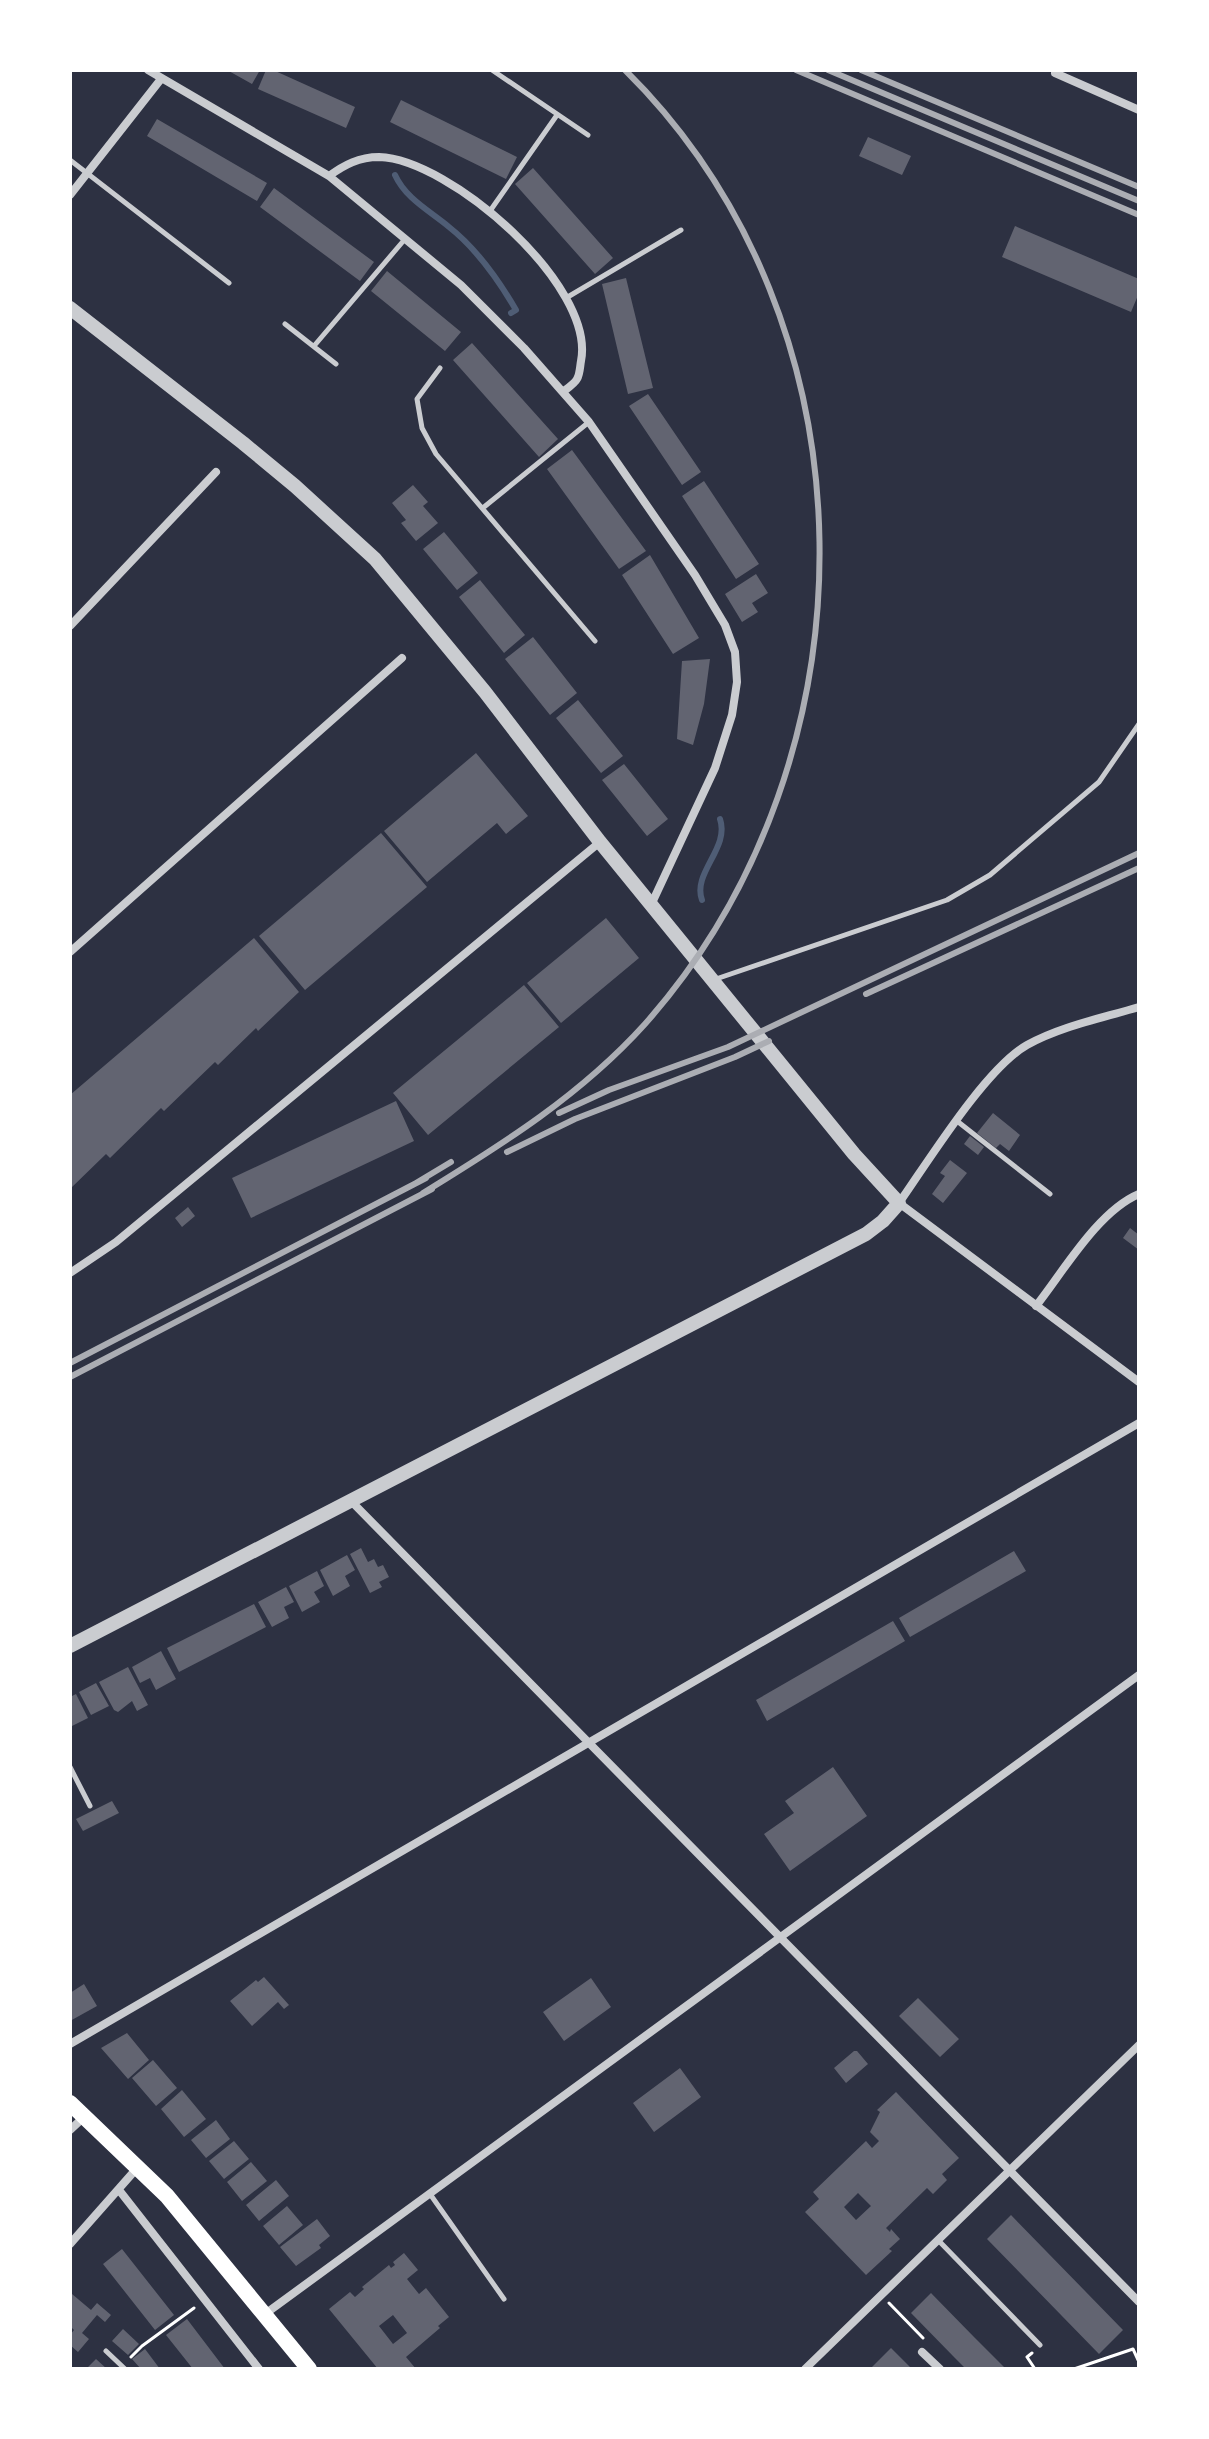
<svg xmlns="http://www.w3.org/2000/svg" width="1209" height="2439" font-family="Karla,sans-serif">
	<rect width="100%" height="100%" fill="#2d3142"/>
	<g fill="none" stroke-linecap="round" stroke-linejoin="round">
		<path stroke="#4f5d75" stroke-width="6" d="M395,175C406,199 430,211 449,227C477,249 498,279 516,310L511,313
			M702,900C692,873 730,848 720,819"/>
	</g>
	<path fill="#626471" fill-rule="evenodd" d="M227,70H260L252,84Z
		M266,70H273L355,107L346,128L258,89Z
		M401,100L517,157L506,179L390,122Z
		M157,119L267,183L257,201L147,136Z
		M868,137L911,156L902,175L859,156Z
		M533,168L613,258L595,274L515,184Z
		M274,188L374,262L360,281L260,207Z
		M1015,226L1139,279V293L1131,312L1002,257Z
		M387,271L461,332L445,351L371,291Z
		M626,278L653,388L628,394L602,284Z
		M472,343L558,439L539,457L453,360Z
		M648,394L701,472L682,485L629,406Z
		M572,450L646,551L619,569L547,469Z
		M704,481L759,564L736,579L682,496Z
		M413,485L428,502L423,506L438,523L416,541L401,523L406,520L392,503Z
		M444,532L478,573L457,590L423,549Z
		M650,555L699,638L673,654L622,575Z
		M756,574L768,593L752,603L758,612L742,622L725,594Z
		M480,580L525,635L504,653L459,597Z
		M533,637L577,693L550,715L505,659Z
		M710,659L704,704L693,745L677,739L682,661Z
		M578,700L623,756L601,773L556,718Z
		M476,753L528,816L506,834L497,823L427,882L384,831Z
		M624,764L668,819L647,836L602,780Z
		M381,833L427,887L305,990L259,936Z
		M606,918L639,958L561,1023L527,983Z
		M254,938L299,992L258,1031L256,1028L218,1065L215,1062L164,1111L161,1108L110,1158L106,1154L70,1189V1095Z
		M524,985L559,1027L428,1135L393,1093Z
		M396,1101L414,1141L251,1218L232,1178Z
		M993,1113L1020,1135L1009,1151L1000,1144L996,1148L977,1133Z
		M970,1136L984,1147L978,1155L964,1144Z
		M950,1160L967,1173L943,1203L932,1194L945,1176L940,1173Z
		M188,1207L195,1216L182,1227L175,1218Z
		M1130,1228L1139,1235V1250L1123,1238Z
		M361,1548L368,1562L374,1559L378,1567L383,1565L389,1577L379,1582L382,1587L370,1593L350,1554Z
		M1014,1551L1026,1571L910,1637L899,1618Z
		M347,1555L355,1570L345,1576L350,1586L333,1596L320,1570Z
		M317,1571L324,1586L314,1592L320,1602L302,1612L289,1586Z
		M286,1587L294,1602L284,1607L289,1618L272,1627L258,1602Z
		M254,1604L266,1627L179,1672L167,1648Z
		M893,1621L905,1641L767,1721L756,1700Z
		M161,1651L176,1679L156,1690L150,1678L140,1683L132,1667Z
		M128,1667L148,1705L137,1711L132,1701L118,1712L114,1710L99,1682Z
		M96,1683L109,1706L91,1715L79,1692Z
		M76,1694L88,1718L70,1727V1697Z
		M833,1767L867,1816L790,1871L764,1834L794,1813L785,1801Z
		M112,1801L119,1813L83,1831L76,1819Z
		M264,1977L289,2005L284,2009L278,2002L252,2026L230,2001L256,1980L258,1982Z
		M591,1978L611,2007L564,2041L543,2012Z
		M84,1984L97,2006L70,2021V1993Z
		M918,1998L959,2039L940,2057L899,2016Z
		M127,2033L149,2060L128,2079L101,2048Z
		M854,2051H857L868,2064L846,2083L834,2068Z
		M153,2060L177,2088L156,2106L132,2078Z
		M680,2068L701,2097L654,2132L633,2103Z
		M182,2090L206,2119L184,2137L161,2109Z
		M896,2092L959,2158L942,2174L947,2180L933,2194L927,2188L886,2228L890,2232L891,2229L900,2239L889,2249L892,2251L866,2275L805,2212L819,2199L813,2192L866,2141L872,2148L879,2141L870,2132L880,2112L877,2110ZM858,2193L871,2206L856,2220L844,2207Z
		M216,2120L230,2139L206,2158L191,2140Z
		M234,2141L249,2159L224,2179L209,2161Z
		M251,2162L267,2181L242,2201L227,2182Z
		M276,2180L289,2196L259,2221L246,2205Z
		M287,2206L303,2225L279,2245L263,2226Z
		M1011,2215L1123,2330L1099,2354L987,2239Z
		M317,2219L330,2236L319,2245L321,2248L296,2266L280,2247Z
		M122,2249L174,2315L155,2330L103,2264Z
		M404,2253L418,2270L407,2279L419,2294L426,2288L449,2317L438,2326L440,2328L406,2357L416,2369H378L329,2309L350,2292L355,2297L364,2289L362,2287L389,2265L391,2268L395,2265L393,2262ZM393,2315L407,2333L393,2344L379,2326Z
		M931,2293L974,2337L1006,2369H966L953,2356L911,2313Z
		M72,2294L91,2310L97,2303L111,2315L105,2322L97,2315L82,2333L89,2339L78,2352L70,2345V2335L74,2330L70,2326V2297Z
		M187,2319L225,2369H193L166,2335Z
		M123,2329L139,2344L128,2355L112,2341Z
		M891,2348L910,2367L907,2369H870Z
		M145,2349L160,2369H141L132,2359Z
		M96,2359L107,2369H86Z"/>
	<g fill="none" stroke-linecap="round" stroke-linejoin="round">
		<path stroke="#fff" stroke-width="3" d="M889,2303L923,2338
			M1032,2353L1027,2357L1035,2369
			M131,2357L142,2346L194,2308
			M1074,2369L1133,2349L1139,2362"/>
		<path stroke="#caccd0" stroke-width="5" d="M492,70L588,135
			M70,160L229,283
			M490,211L557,115
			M566,298L681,230
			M285,324L336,364
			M314,346L405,239
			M440,368L417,399L422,428L436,454L595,641
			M484,507L589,422
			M716,979L947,900L990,875L1099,782L1139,724
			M957,1121L1050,1194
			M70,1767L90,1806
			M430,2194L504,2299
			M938,2240L1040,2345
			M106,2351L125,2369"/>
		<path stroke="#caccd0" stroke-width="8" d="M148,70L329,176L461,285L524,348L589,422L695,575L725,625L735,652L737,682L732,715L715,768L651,905
			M1056,70L1055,73L1139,110
			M329,176C344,165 359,157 379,157C450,159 596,286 581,361C580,366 580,374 577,379C575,383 568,388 564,391
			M70,195L161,79
			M70,626L216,472
			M70,952L402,658
			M1139,1007C1103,1018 1061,1026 1027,1045C985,1069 928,1162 899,1203L1139,1382
			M70,1273L116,1242L600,842
			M1036,1306C1063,1272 1098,1211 1139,1194
			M350,1500L1139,2302
			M70,2044L1139,1423
			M70,2130L84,2117
			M119,2190L259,2369
			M70,2244L138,2167
			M265,2314L1139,1675
			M922,2352L940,2369
			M805,2369L1139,2045"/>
		<path stroke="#caccd0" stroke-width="14" d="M70,308L243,443L295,486L375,559L485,692L600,842L854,1154L899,1203L883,1221L866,1234L70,1646"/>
		<path stroke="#fff" stroke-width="16" d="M70,2103L167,2196L309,2369"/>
		<path stroke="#abadb3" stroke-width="6" d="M796,70L1139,215
			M828,70L1139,201
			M861,70L1139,187
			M866,994L1139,868
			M559,1113L609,1090L728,1047L1139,853
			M507,1152L575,1119L735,1057L769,1041
			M416,1183L451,1162
			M423,1193C503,1144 581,1095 645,1024C881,758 881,323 625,70
			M70,1363L426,1178
			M70,1377L432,1189"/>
	</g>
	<rect width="1209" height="2439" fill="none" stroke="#ffffff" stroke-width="144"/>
</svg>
